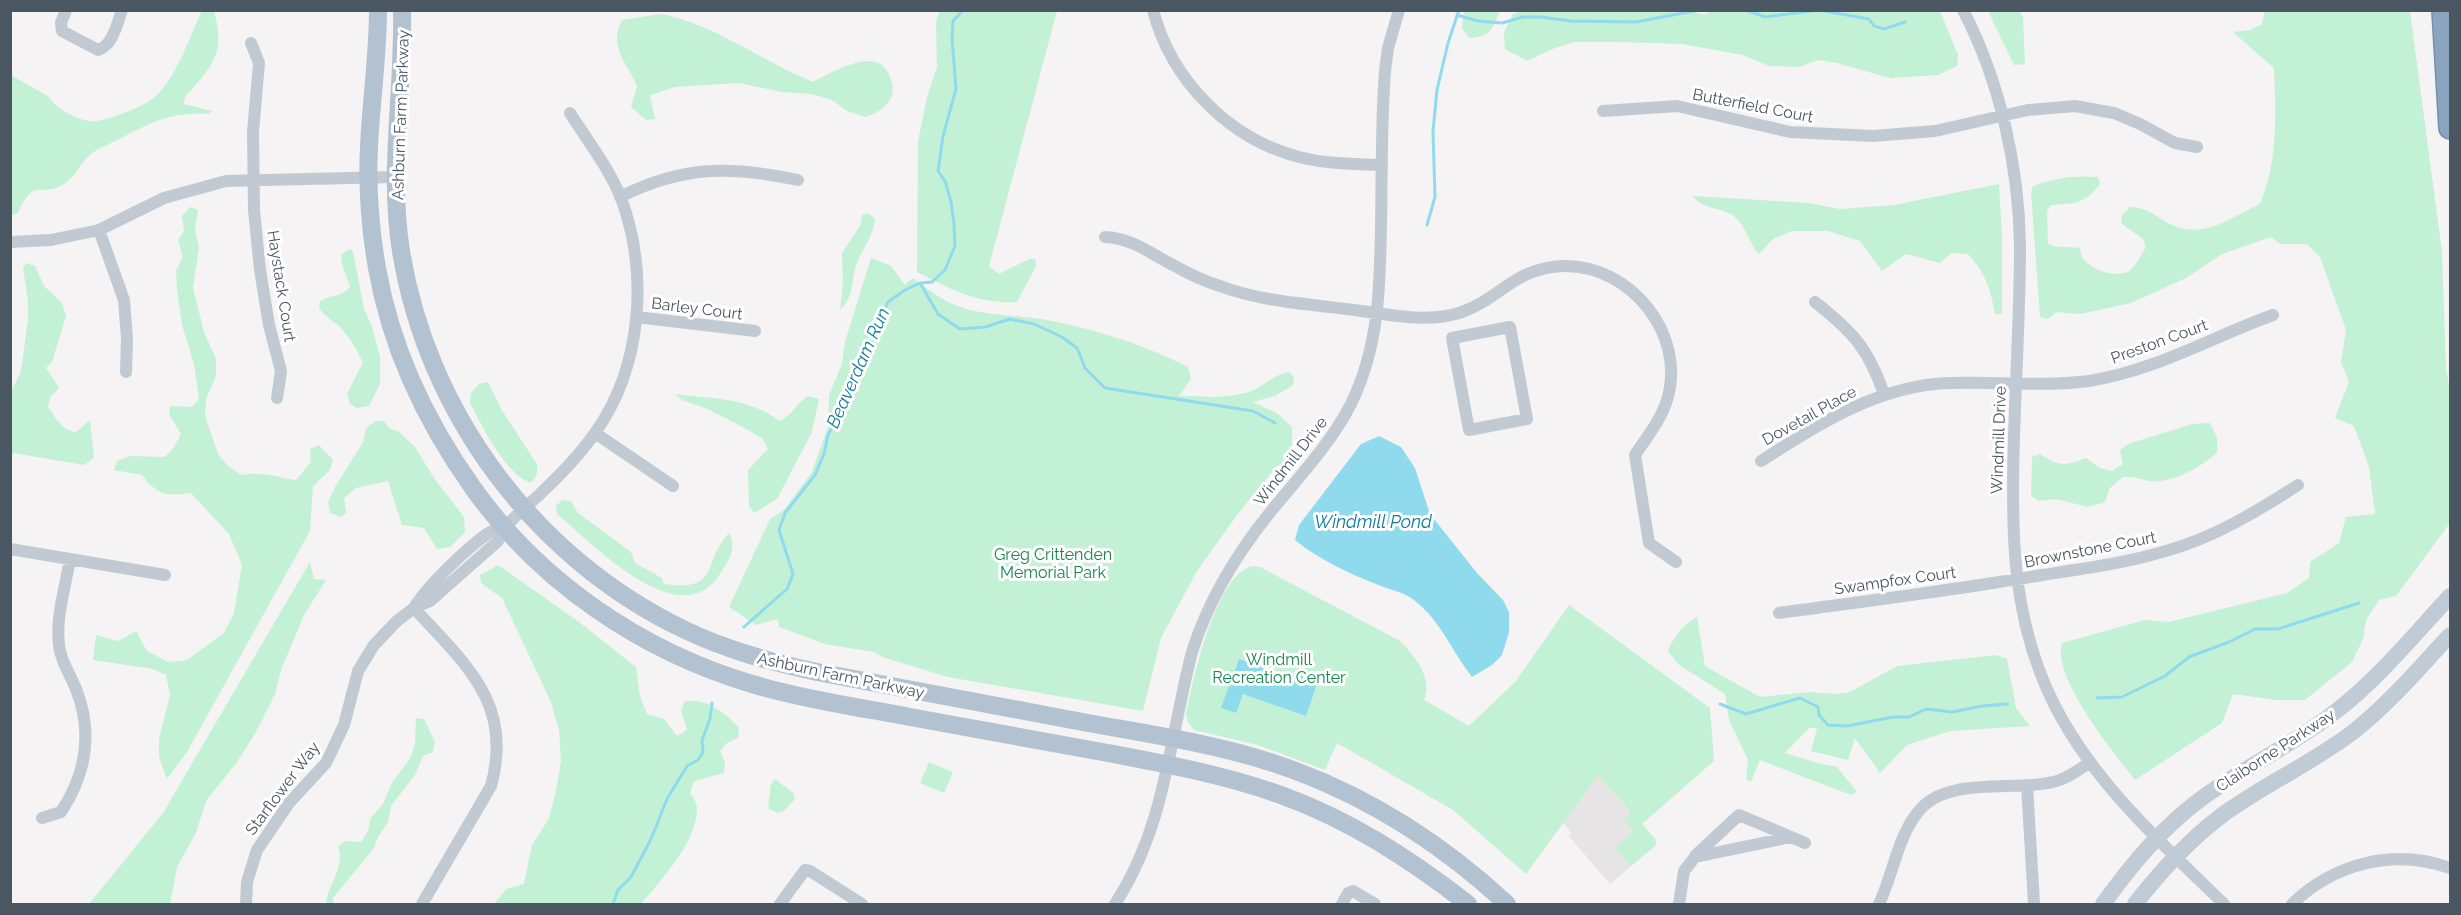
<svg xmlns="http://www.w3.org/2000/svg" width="2461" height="915" font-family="Raleway,sans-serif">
	<rect width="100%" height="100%" fill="#f5f3f3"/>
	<path fill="#e6e4e5" d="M1598,775L1656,840V845L1610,884L1569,836L1571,833L1562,821Z"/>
	<path fill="#c3f1d5" d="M940,10L1057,11L989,266L999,274L1029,259H1035L1036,266L1017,302C976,304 953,290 917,272L918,141L927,97L937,67L936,22Z
		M1686,10L1706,15L1710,10L1940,11L1958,55L1957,66L1938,75L1890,78L1837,63L1818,60L1799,67L1769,66L1743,55L1682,44L1620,42H1574L1555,48L1527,61L1505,49L1504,33L1513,14L1522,11Z
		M202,11H214C224,48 217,61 192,89C187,95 184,96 184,104L212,111L209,114C172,112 154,121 121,138C112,143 101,147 92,153C81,161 76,177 64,184C39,199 35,175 18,213L11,215V75L49,97C56,109 81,123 96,121C111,119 146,106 156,96C178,74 189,38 202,11Z
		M1464,11V10L1500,11C1492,29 1491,37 1469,38L1462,28Z
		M1988,11H2019L2023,17L2025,64L2014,65Z
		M2265,11H2410L2442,252L2446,368L2450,391V523L2396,596L2379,600L2366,620L2363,639L2352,662L2305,700H2276L2233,694L2222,723L2135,780C2114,753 2051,677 2062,643L2145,620L2169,622L2287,593L2309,578L2310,562L2339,543L2346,517L2375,514L2369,467L2354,426L2335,418L2349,382L2341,362L2346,330L2320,257L2307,244H2280L2271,237L2222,254L2186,278L2131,303L2080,314L2056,312L2048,319L2040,317L2031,192L2033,186C2054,178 2076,175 2098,177L2100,184C2084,205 2075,203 2051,205L2047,211L2048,244C2058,249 2069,246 2080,248C2080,249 2082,257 2082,257C2090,270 2117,279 2129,271C2136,266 2141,255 2146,247L2143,239L2122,224L2121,217L2130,207C2146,207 2154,215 2168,223C2202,241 2228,219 2260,204C2278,162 2276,113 2274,68L2233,32L2250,30L2262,24Z
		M661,14C717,25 761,61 813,82C828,74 859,57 876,62C889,66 896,86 891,98C887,108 874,114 865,117L847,111L832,100L811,94L782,92L739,83L675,87L650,95L655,119L646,120L631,107L637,86C627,62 608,48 622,20Z
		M1999,184L2002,236V314H1995C1990,287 1986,274 1968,254L1951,253L1940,263L1906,254L1882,271L1860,241L1828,231H1792L1773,239L1759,254C1748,242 1746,224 1732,215C1720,207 1701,209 1693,196L1809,203L1840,209L1894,205Z
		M190,207L198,210L195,230L199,247L193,288L204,332L216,359V376L206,399L205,416L218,454L227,465L241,475C261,471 276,477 296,480L311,462L310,449L319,445L333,460L330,470L313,486L310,531L187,752L167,779L159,757V739L170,695L166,675L153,669L93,660L96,635L118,641L136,631L147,651L168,662L187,660L224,633L234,613L242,565L229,534L191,493C167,496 158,496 142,475L114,470L117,461L130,456L165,457L174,447L181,434L169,414L170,406L192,407L199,399L194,364L182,325L177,290L176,271L183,257L178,240L184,231L182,216Z
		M868,213L875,219C873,235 866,244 859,258C850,276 856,296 840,310L843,281L842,253L860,226L862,215Z
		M349,249L353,251L364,309L372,327L380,356V384L369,406L357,408L350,404L347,394L363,362C358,352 346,331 338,325C330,319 325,316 319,308L320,301C331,295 342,297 350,287L342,264L341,255Z
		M871,258L891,266L905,285L913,278C924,286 936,296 948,302C978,317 1015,314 1047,320C1095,329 1145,345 1188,367L1191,379L1179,396C1204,396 1232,400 1256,389C1267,383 1276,374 1289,372L1294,377L1293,385L1275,396L1253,402L1277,413L1292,427V450L1289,460L1277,466L1237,515L1197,571L1161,638L1143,711L948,677L882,657L874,652L825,644L779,627L778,619L756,625L729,607L770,519L784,510L812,472L828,427L829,395L842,364L845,342Z
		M26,263L35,266L44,286L62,303L66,316L52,362L46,368L59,388L50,397L48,407C56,418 62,431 76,432L90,420L94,458L84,465L13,453L11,460V391L21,372L28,319V301L23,268Z
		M488,382L501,409L537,464V474L532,482C509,481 480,422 470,403L471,393L479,384Z
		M675,394C711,399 749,397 779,421C794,415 794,405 808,396L819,399L812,432L777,499L754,513L749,506L748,470L768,449L763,439L739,425L705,408L682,400Z
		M376,421H384L390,429L398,431L415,447L434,478L464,517L465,532L450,547L437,549L424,528L402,525L388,481L356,488L344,498L346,513L341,517L330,513L328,502L335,487L363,442L366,428Z
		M2210,423L2217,438V452C2204,466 2171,484 2150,481C2141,480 2133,476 2123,477L2110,488L2105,502L2088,507L2056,499L2039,501L2031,496L2032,457L2040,454C2059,467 2066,466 2086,458L2100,468L2112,471L2123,464L2120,450L2128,444L2192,424Z
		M562,500L571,501L578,513L631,552L635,563L662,578L664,584C722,592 701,562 729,533C737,549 729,560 720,574C680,637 591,542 557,514L556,506Z
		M310,562L314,579L326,580L304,615L281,670L275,694L256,732L237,762L206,801L196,833L177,867L170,904H89L163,813Z
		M498,565L579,622L636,667L640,696L647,714L664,719L677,736L687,730L681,711L685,701C704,697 728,714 739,728L738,738L727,743L720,751L725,762L724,773L694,781L690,792C693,797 697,803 697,809C697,842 661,880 641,904H494L506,889L524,884L532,845L548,820L555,796L561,761L559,730L551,702L502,598L481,583L480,575Z
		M1252,566L1260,567L1400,641C1415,656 1433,678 1424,700L1469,726L1516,681L1569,605L1710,708L1714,761L1642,824L1656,840V845L1631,866L1615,848L1634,831L1624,819L1631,812L1598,775L1526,874L1453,810L1337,743L1325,770L1258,745L1194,730L1188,722L1186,714C1193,680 1215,576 1252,566Z
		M1697,617L1705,666L1760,697L1810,692L1834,694L1850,692L1897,666L1996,655L2007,659L2016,708L2030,726L1950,731L1907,745L1880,773L1855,738L1848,760L1811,751L1817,728H1809L1785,753L1817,763L1837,767L1857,792L1851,795L1760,760L1751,782L1746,779L1748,760L1729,720L1725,694L1679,665L1668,651C1674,636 1683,625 1697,617Z
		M416,718L424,719L435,742L433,752L423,756L415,775L391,806L388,822L378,837L374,848L333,898V904H326C327,884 346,867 338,847L345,841L361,842L369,829L370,819L383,804L392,783L411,757L415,743Z
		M929,762L953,772L944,793L920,783Z
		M775,779L793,793L795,799L784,811L778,813L769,809C767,801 771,795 770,787Z"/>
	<path fill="#90daee" d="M1379,436L1401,447L1415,468L1430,514L1477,573L1503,600L1509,612V632L1502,655L1492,665L1472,677C1452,651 1440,620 1414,600C1404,592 1387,589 1376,584C1348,573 1318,559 1295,540L1299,525L1361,444Z
		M1239,659L1295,679L1299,670L1319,678L1306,716L1243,694L1236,713L1221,708Z"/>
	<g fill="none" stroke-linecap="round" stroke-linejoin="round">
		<path stroke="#90daee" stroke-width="3" d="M1712,10H1737
			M1746,10L1765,17L1819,10
			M1819,10L1869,19L1874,26L1884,29L1905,22
			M1457,15L1478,21L1502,23L1523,17H1540L1571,21L1636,22L1699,10
			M1427,225L1435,197L1433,131L1437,90L1448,43L1459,10
			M920,283L938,314L960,329L985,327L1010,319L1034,324L1062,337L1077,348L1085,368L1105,388L1253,411L1275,423
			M744,627L787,589L793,574L779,530L785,513L815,475L824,454L828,435L848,399L858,362L871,347L880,320L888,302L905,290L920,283L932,282L945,270L955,246L954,224L951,202L945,181L938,171L943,136L956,89L952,38L953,21L963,10
			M2097,698L2122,697L2165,676L2189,657L2229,642L2255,629H2278L2359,603
			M1720,704L1746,714L1800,698L1818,707L1819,715L1828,725L1847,726L1893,717H1909L1926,709L1952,712L1982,706L2008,704
			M613,904L618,890L631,877L651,839L667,799L687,766L698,760L703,752L702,740L710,719L712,703"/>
		<g stroke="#7690ad" stroke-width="24">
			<path id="highway" d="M2443,10L2450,128"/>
		</g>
		<path stroke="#c1cad2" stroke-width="12" d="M66,10L61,23L62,31L98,50C113,45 117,24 122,10
			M1153,10C1171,80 1229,139 1299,157C1326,164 1355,164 1382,165
			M1963,10C2000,81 2019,167 2020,246C2020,310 2016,373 2014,437C2011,529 2011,619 2054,704C2093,782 2162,844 2224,904
			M251,43L259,63L253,132L254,210L260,270L269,325L281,371L277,398
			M1603,111L1677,106L1790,132L1873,136L1935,131L2028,110L2075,106L2114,113L2140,124L2175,143L2197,147
			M620,197C683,165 731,166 798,180
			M99,230L124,300L127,339L126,372
			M1105,237C1132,238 1151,254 1175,266C1189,274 1204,281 1220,286C1262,302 1310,304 1354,310C1389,314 1428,324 1462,312C1502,298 1513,268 1564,266C1631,265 1687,335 1667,400C1661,420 1646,438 1635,455L1649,543L1676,562
			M10,242L51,240L99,230L164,198L226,181L394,177
			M1815,302C1853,332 1868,348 1884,394
			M636,317L755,331
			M1510,327L1527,419L1469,430L1452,338Z
			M595,433L673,486
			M1761,461C1819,424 1877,386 1948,383C1995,381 2042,387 2089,381C2154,371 2212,337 2273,315
			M10,549L165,575
			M414,608C426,587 466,549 487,534C491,530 498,530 503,527C508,525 513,519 517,515C545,490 573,464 595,433C642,367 649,274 621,198C609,168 587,140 570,113
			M414,608C465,664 514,703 491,786L422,904
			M1779,613C1867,601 1955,590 2042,575C2095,567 2148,560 2198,540C2233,526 2265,506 2298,485
			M2027,785L2034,904
			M42,818L61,812C86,774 93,732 76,689C71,676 63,665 60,651C54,622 65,589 70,559
			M1695,856L1739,815L1791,837
			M246,904L247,882L257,850L289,803L326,763L344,725L358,671L374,645L397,621L414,608L430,601L498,541L504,527
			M780,904L805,870L810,871L862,904
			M1115,904C1166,826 1169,740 1192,652C1209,598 1237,553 1272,510C1300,476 1331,443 1351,404C1379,347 1380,287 1381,226C1382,174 1381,122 1385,71L1388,48L1399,10
			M1342,904L1348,893L1353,891L1375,904
			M1679,904L1684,871L1695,857L1791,837L1805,843
			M1879,904C1893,875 1897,838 1918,812C1946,775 2015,792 2053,782C2067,779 2078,770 2089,763
			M2292,904C2335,863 2394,848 2450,868"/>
		<path stroke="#c1cbd6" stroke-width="16" d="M2103,904C2132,864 2164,825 2205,796C2247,766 2294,744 2335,712C2377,680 2414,635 2450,596
			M2135,904C2160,872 2188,841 2221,816C2263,785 2311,764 2353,732C2389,704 2419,668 2450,635"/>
		<path stroke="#b3c2d1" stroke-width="18" d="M378,10C378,56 371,102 369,147C367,188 370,228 377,268C391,348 426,422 473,488C540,582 641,651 752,684C803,699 857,707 910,717C976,729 1042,741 1108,753C1166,764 1225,775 1281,795C1350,820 1410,859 1468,904
			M402,10C404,92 388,169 401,251C427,413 535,558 683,629C726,650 771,662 817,672C902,688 987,704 1072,720C1140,733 1210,742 1276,764C1363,793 1440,842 1507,904"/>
		<use href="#highway" stroke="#8ba5c1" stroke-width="21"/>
	</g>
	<g text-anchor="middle" stroke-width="6" stroke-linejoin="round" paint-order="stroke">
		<g font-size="16" fill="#4a5661" stroke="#fff">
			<text transform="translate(1753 105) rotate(11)" y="6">Butterfield Court</text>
			<text transform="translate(400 115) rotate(-88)" y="6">Ashburn Farm Parkway</text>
			<text transform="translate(282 286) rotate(81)" y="6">Haystack Court</text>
			<text transform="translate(697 308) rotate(7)" y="6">Barley Court</text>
			<text transform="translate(2159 341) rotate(-20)" y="6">Preston Court</text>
			<text transform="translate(1809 415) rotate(-29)" y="6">Dovetail Place</text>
			<text transform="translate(1998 440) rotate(-88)" y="6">Windmill Drive</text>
			<text transform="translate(1290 461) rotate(-52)" y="6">Windmill Drive</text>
			<text transform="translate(2090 549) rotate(-11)" y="6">Brownstone Court</text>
			<text transform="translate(1895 580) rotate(-8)" y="6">Swampfox Court</text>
			<text transform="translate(841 675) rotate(12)" y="6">Ashburn Farm Parkway</text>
			<text transform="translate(2275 750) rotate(-33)" y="6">Claiborne Parkway</text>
			<text transform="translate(282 788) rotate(-53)" y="6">Starflower Way</text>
		</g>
		<g font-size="16" fill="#17864f" stroke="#fff">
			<text x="1053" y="560">Greg Crittenden<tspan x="1053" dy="18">Memorial Park</tspan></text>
			<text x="1279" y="665">Windmill<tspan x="1279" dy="18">Recreation Center</tspan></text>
		</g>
		<g font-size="18" font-style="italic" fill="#0c7c9b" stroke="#fff">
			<text transform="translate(858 368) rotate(-66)" y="6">Beaverdam Run</text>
			<text x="1373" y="528">Windmill Pond</text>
		</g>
	</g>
	<rect width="2461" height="915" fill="none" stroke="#4a5661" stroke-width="24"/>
</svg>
